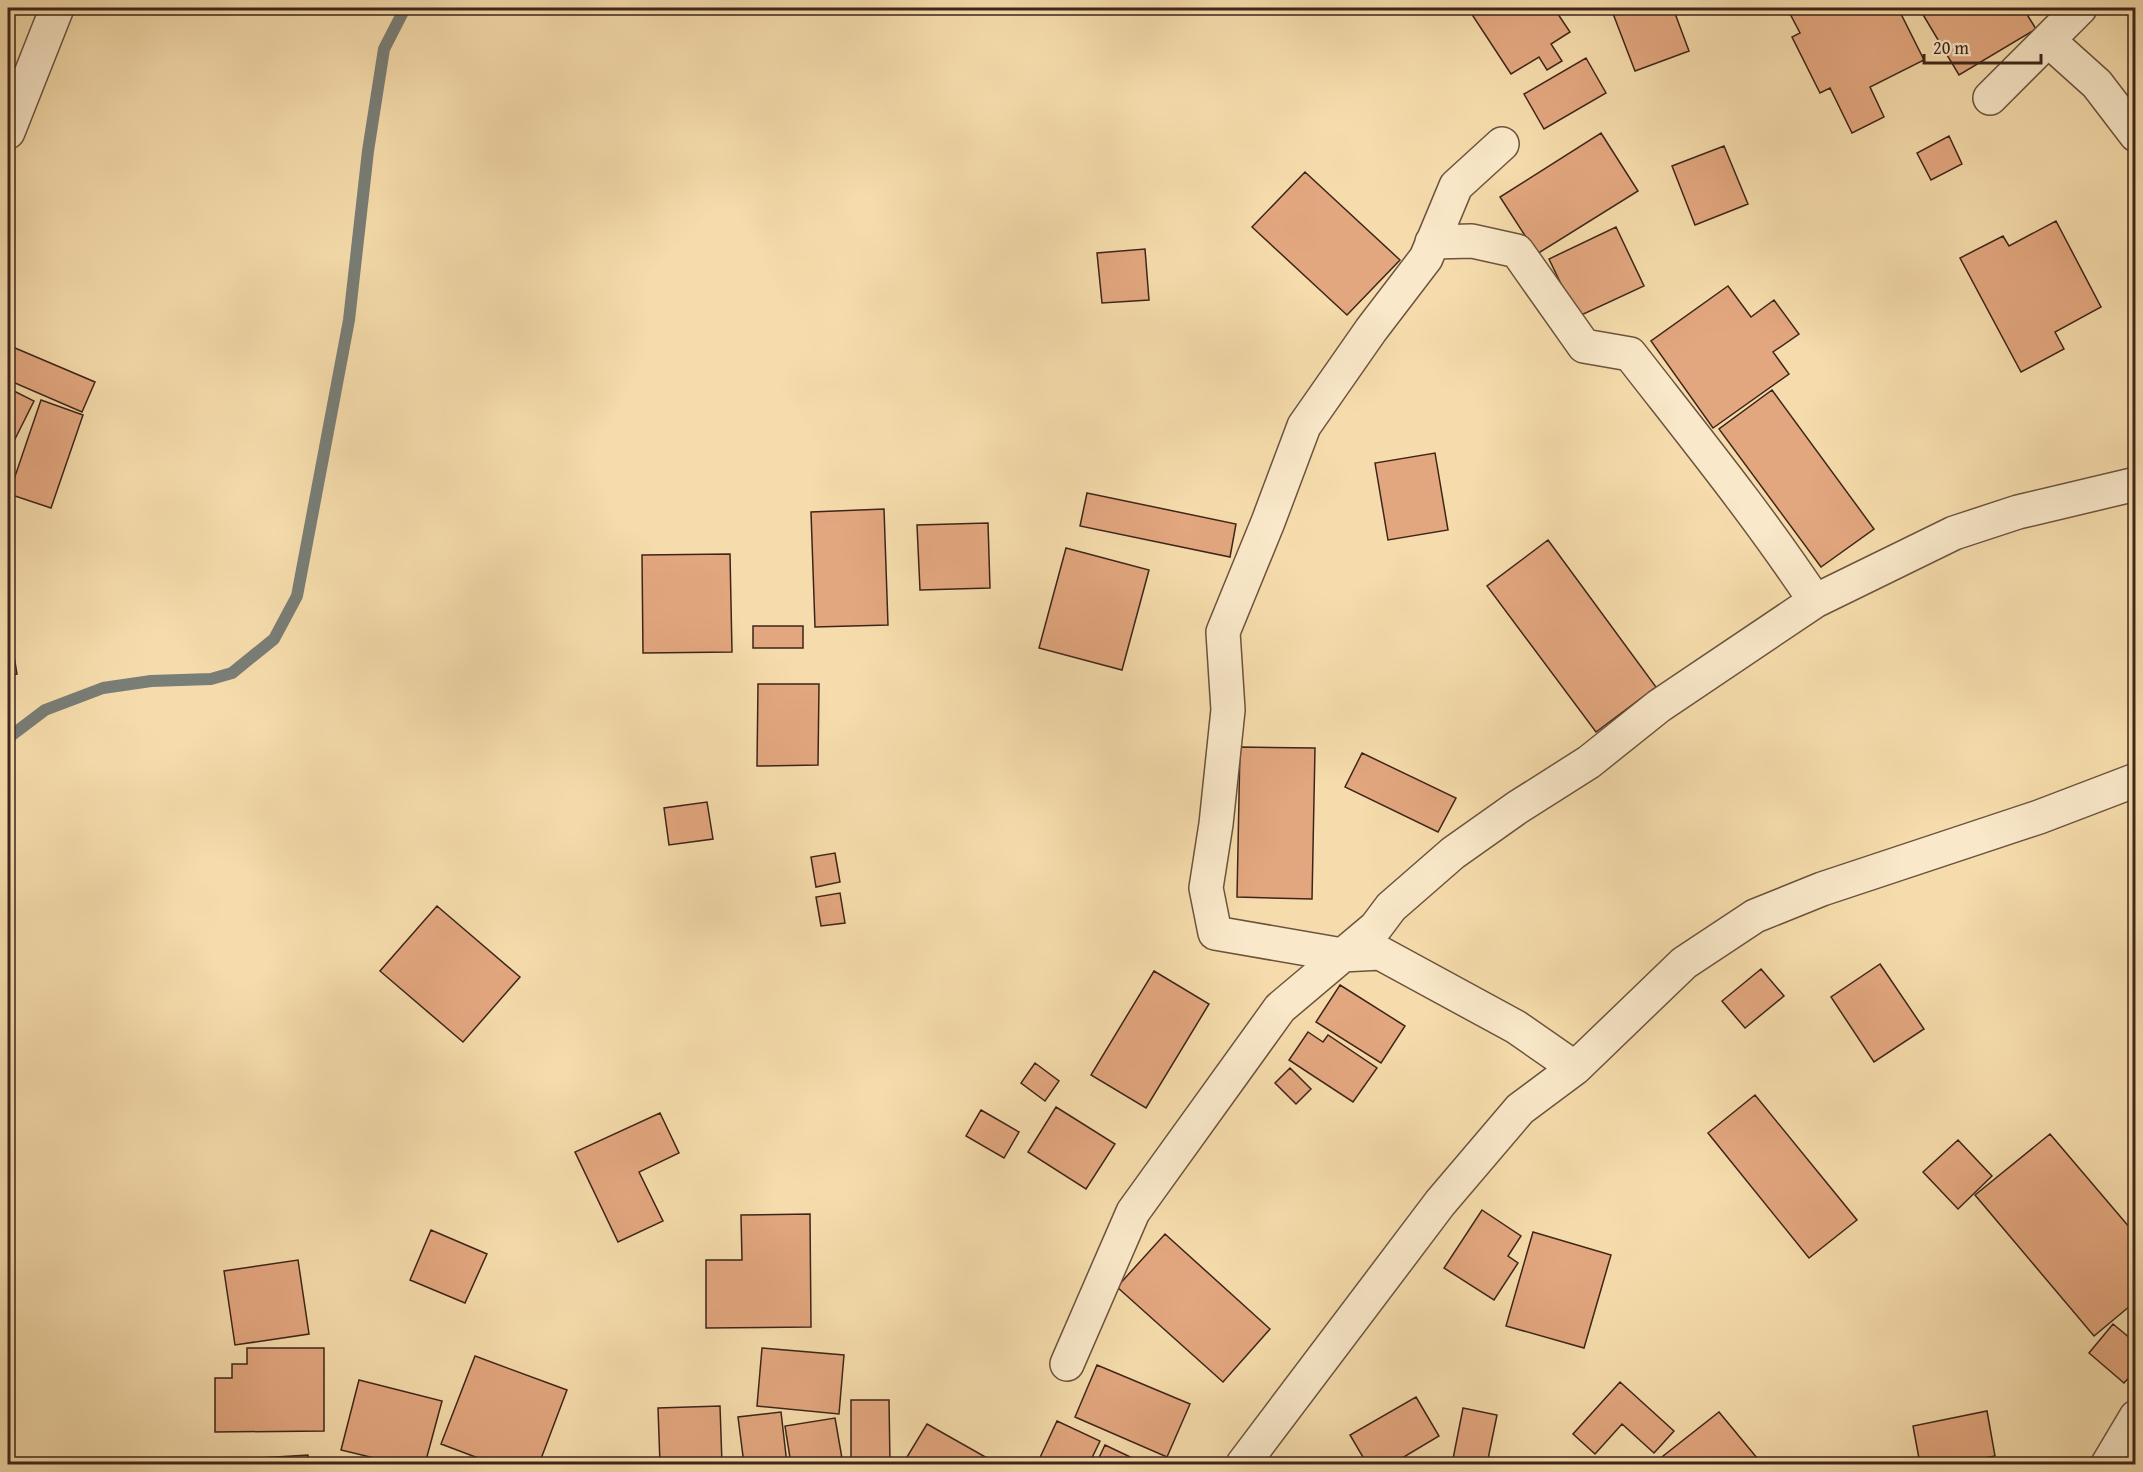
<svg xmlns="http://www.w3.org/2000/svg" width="2143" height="1472" font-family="'Gentium Book Plus',serif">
	<rect width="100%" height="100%" fill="#f6dcac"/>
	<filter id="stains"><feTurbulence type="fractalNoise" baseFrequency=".00333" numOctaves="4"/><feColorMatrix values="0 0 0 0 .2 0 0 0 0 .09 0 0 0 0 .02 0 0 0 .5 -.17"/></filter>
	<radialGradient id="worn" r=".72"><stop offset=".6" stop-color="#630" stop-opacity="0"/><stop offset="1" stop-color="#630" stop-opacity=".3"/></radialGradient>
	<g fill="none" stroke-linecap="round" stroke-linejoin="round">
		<path stroke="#797e77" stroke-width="12" d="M8,738L45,710L103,688L151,681L211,679L232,673L274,639L297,596L349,320L368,151L384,49L405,8"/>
	</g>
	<path fill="#e3a77f" stroke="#3e251a" stroke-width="1.5" d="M1479,8H1554L1570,32L1551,44L1562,61L1547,70L1539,57L1511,74L1471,13Z
		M1621,8H1673L1689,51L1635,71L1612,11Z
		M1787,8H1898L1924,60L1870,87L1884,117L1852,133L1830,88L1820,93L1792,37L1800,33Z
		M1919,8H2023L2036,29L1959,75Z
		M1586,58L1606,93L1544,129L1524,94Z
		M1601,133L1638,191L1537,254L1500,197Z
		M1949,136L1962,164L1931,180L1917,153Z
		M1724,146L1748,204L1695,225L1672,166Z
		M1305,172L1400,260L1347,315L1252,227Z
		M2056,221L2101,307L2055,332L2064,349L2021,372L1960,258L2003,236L2009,246Z
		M1616,227L1644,286L1577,317L1549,259Z
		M1145,249L1149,300L1102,303L1097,253Z
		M1728,286L1751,317L1774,300L1799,334L1773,352L1789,374L1713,428L1651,341Z
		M8,345L95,382L82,412L8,380Z
		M8,388L34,401L8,453Z
		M1772,390L1874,529L1821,567L1719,429Z
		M41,400L83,415L51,508L9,494Z
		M1435,453L1448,530L1388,540L1375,463Z
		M1087,493L1236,524L1230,557L1080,526Z
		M884,509L888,625L815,627L811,512Z
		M988,523L990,588L920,590L917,525Z
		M1548,540L1656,687L1596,732L1487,586Z
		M1066,548L1149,570L1122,670L1039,648Z
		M730,554L732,652L643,653L642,555Z
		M753,626H803V648H753Z
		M8,644H12L17,674L8,675Z
		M758,684H819L818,765L757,766Z
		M1240,747L1315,748L1312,899L1237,897Z
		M1362,753L1456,798L1438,832L1345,787Z
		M707,802L713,839L669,845L664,808Z
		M835,853L840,882L816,887L811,857Z
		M840,893L845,923L821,926L816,897Z
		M437,906L520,977L463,1042L380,971Z
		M1880,964L1924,1029L1874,1062L1831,997Z
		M1761,969L1784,996L1745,1028L1722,1001Z
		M1154,971L1209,1004L1146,1108L1091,1075Z
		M1340,985L1405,1026L1381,1063L1316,1022Z
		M1308,1032L1323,1042L1328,1035L1377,1068L1353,1102L1289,1060Z
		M1035,1063L1059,1081L1045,1101L1021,1083Z
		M1290,1068L1311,1089L1296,1104L1275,1083Z
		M1755,1095L1857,1220L1809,1258L1708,1133Z
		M1056,1107L1115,1144L1086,1189L1028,1152Z
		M981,1110L1019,1132L1004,1158L966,1136Z
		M660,1113L679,1153L639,1172L663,1221L618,1242L575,1152Z
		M2050,1134L2136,1235V1301L2094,1336L1975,1195Z
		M1958,1140L1992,1176L1958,1209L1923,1172Z
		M1482,1210L1521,1236L1508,1256L1518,1263L1494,1300L1444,1268Z
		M810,1214L811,1327L706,1328V1260H742L741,1215Z
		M431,1230L487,1254L465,1303L410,1280Z
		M1533,1232L1611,1255L1584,1348L1506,1326Z
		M1165,1234L1270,1329L1223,1382L1117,1287Z
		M298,1260L309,1334L235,1345L224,1271Z
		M2113,1324L2136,1343V1370L2124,1383L2089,1353Z
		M247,1348H324V1431L215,1432V1378H232V1364H247Z
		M762,1348L844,1355L839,1414L757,1406Z
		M475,1356L567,1390L539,1464H494L441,1444Z
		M1097,1365L1190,1404L1167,1457L1075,1417Z
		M359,1380L442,1401L425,1464H399L341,1450Z
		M1620,1382L1674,1431L1654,1453L1622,1424L1595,1454L1573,1434Z
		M1416,1397L1439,1436L1402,1458L1406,1464H1367L1350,1435Z
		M851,1400H889L890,1464H851Z
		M720,1406L722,1464H660L658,1408Z
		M1463,1408L1497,1415L1487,1464H1452Z
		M1987,1411L1995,1456L1953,1464H1920L1913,1426Z
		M781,1412L787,1464H744L738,1417Z
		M1719,1412L1762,1464H1653Z
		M835,1418L843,1464H791L785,1426Z
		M1057,1421L1100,1441L1089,1464H1037Z
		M927,1424L996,1463V1464H920L907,1457Z
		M1105,1445L1145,1464H1096Z
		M308,1455L309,1464H260V1458Z
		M1528,1458L1594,1464H1527Z
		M1492,1460L1517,1462V1464H1492Z"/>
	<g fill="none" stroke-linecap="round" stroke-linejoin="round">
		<g stroke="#6c533e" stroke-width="36">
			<path id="minor" d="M2048,40L2097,84L2136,135
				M1990,98L2080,8
				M8,132L57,8
				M1502,144L1456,186L1426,258L1371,330L1304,426L1268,522L1223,632L1228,710L1216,824L1206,888L1215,933L1342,955L1380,953L1516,1027L1575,1068
				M1432,242L1472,241L1517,251L1584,346L1630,354C1693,435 1758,515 1815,601
				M1067,1364L1133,1212L1280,1008L1376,927L1391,907L1453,853L1518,807L1589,762L1659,706L1815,601L1954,533L2018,512L2136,484
				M1243,1464L1440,1203L1520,1109L1575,1068L1684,963L1755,916L1822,889L2039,817L2136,780
				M2108,1464L2136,1417"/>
		</g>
		<use href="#minor" stroke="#f9e8c9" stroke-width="33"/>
	</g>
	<rect width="2143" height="1472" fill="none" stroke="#f6dcac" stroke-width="30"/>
	<rect x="9" y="9" width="2125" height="1454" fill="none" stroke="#3e251a" stroke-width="3"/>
	<rect x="15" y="15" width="2113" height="1442" fill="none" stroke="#3e251a" stroke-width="1.5"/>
	<path d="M1924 54v9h117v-9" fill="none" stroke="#3e251a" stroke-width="3"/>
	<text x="1933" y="54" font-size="18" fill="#3e251a" stroke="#f9e8c9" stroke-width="4.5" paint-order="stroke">20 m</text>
	<rect width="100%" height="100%" filter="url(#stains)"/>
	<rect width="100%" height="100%" fill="url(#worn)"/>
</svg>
